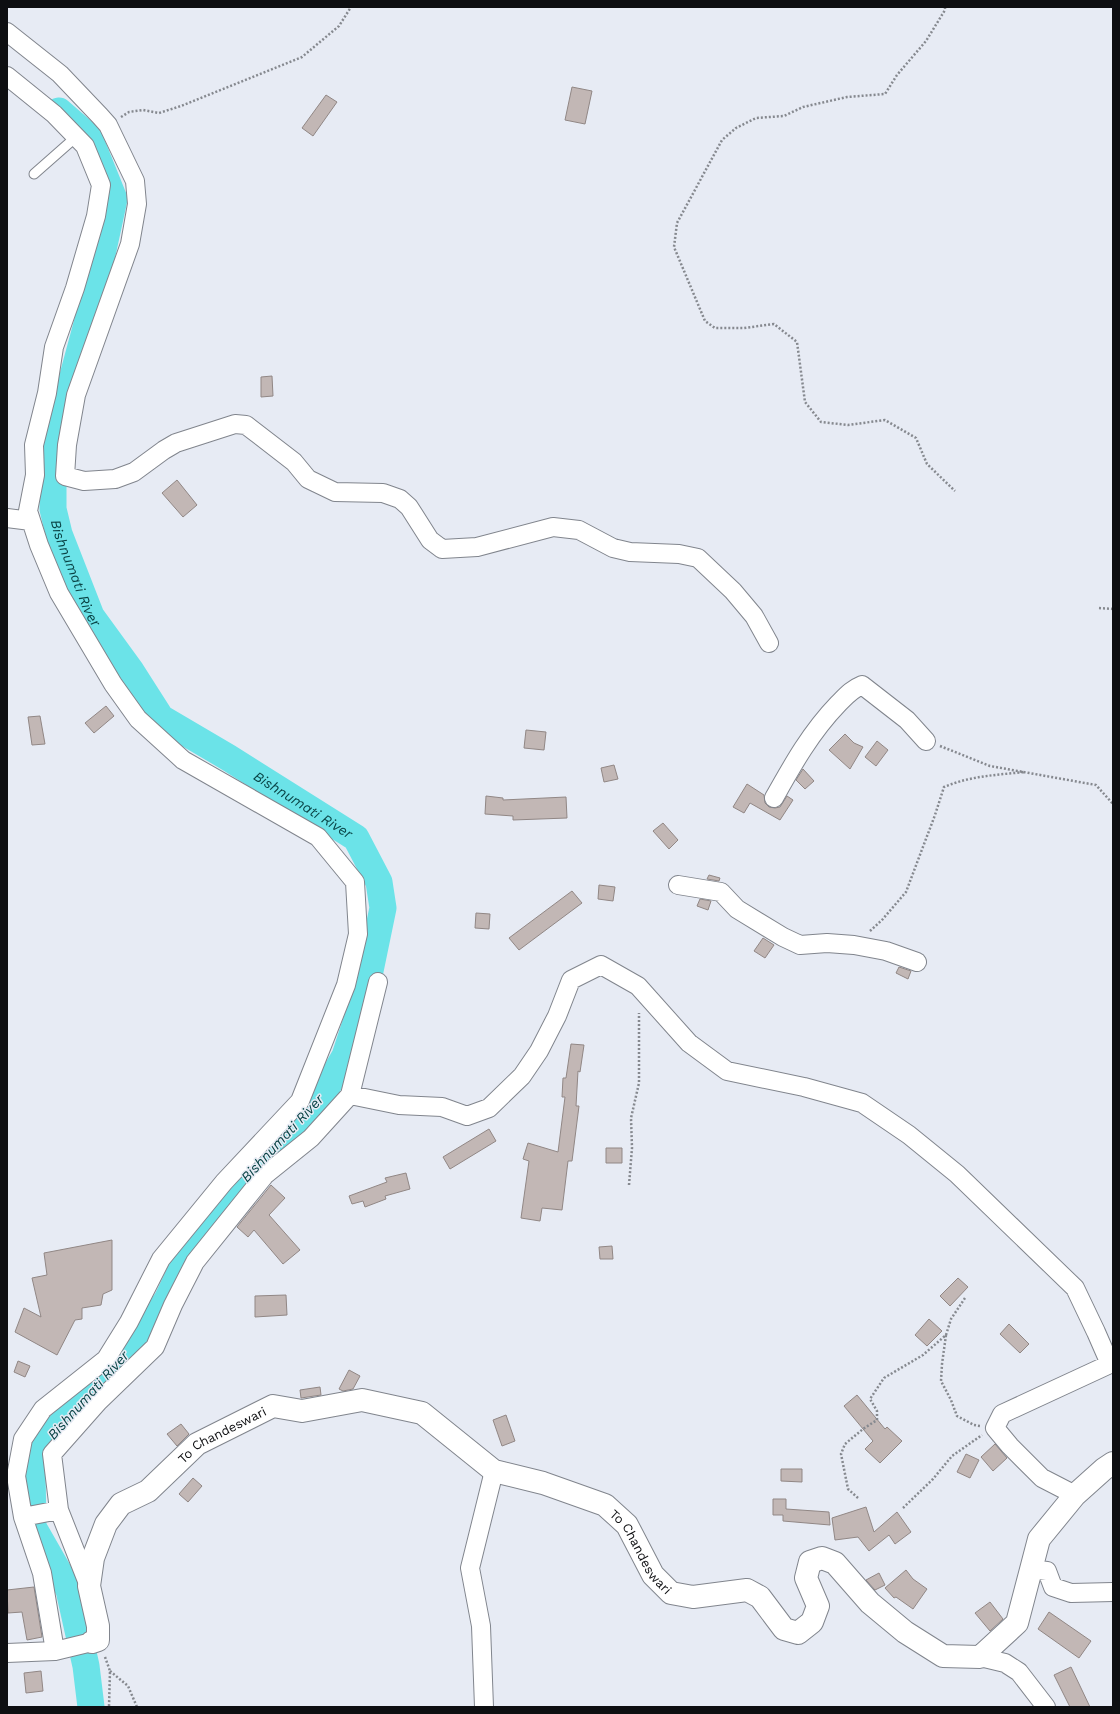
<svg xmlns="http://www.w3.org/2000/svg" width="1120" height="1714" font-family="'Work Sans',sans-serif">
	<rect width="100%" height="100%" fill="#e7ebf4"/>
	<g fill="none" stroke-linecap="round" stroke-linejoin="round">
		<path stroke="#6be3e8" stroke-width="27" id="s1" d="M59,111L89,137L114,199L87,324L53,450V509L59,534L91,616L131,671L161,718L229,758L356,838L379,882L383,908L365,995L345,1056L320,1099L260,1159L198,1235L167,1300L140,1339L110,1374L70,1414L45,1442L32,1470L33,1527L69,1590L86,1666L91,1707"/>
	</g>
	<path fill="#c2b7b5" stroke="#918785" d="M572,87L592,91L585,124L565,120Z
		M326,95L337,102L313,136L302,128Z
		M272,376L273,396L261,397V377Z
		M177,480L197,505L183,517L162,493Z
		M106,706L114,716L94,733L85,723Z
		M40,716L45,744L32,745L28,717Z
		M526,730L546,732L544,750L524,748Z
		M845,734L854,743L863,747L850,769L829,750Z
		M877,741L888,750L876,766L865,757Z
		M614,765L618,779L604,782L601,768Z
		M803,769L814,781L805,789L796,780Z
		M747,784L764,795L765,803L769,807L775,808L780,807L787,796L793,800L780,820L750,803L744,813L733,807Z
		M486,796L503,798V800L566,797L567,818L513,820V816L485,814Z
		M663,823L678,840L669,849L653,831Z
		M709,875L720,878L719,881L707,879Z
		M599,885L615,887L613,901L598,899Z
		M572,891L582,903L519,950L509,938Z
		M700,899L711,901L708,910L697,906Z
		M476,913L490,914L489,929L475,928Z
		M763,938L774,945L765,958L754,951Z
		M899,967L911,971L908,979L896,973Z
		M571,1044L584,1045L580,1072L578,1071L576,1106H579L572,1161H568L562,1210L542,1208L540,1221L521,1218L529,1161L523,1159L528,1143L558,1152L565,1097H562L563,1078H566Z
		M489,1129L496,1141L450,1169L443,1157Z
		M606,1148H622V1163H606Z
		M406,1173L410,1189L385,1196L386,1199L365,1207L363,1201L352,1204L349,1196L387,1182L385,1178Z
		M271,1185L285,1198L269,1215L300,1250L283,1264L254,1230L248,1237L237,1227Z
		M112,1240V1290L103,1294L101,1305L82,1308V1319L75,1320L57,1355L15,1332L24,1308L41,1317L32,1278L47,1275L44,1253Z
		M612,1246L613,1259H600L599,1247Z
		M958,1278L968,1287L950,1306L940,1296Z
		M286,1295L287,1315L255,1317V1296Z
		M929,1319L942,1331L927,1346L915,1335Z
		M1009,1324L1029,1344L1020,1353L1000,1334Z
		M18,1361L30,1366L25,1377L14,1372Z
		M349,1370L360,1376L353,1389L343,1391L339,1389Z
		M320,1387L321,1395L301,1398L300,1390Z
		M857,1395L885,1429L887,1427L902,1441L880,1463L865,1449L873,1441L844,1406Z
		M506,1415L515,1441L502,1446L493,1420Z
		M181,1424L189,1434L177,1446L167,1434Z
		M995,1444L1007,1458L993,1471L981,1457Z
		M966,1454L979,1460L970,1478L957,1472Z
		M781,1469H802V1482L781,1481Z
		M193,1478L202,1486L188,1502L179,1494Z
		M773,1499H786V1509L829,1512L830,1525L783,1521V1515H773Z
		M866,1507L874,1532L897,1512L911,1532L895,1544L889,1535L869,1551L858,1537L835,1540L832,1518Z
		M906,1570L913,1579L927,1589L913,1609L896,1597L894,1598L885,1588Z
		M879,1573L885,1585L875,1590L866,1580Z
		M34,1587L42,1637L27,1640L22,1612L8,1613L7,1590Z
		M990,1602L1003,1619L990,1631L975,1613Z
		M1049,1612L1091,1641L1079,1658L1038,1629Z
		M1071,1667L1090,1707H1070L1054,1675Z
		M41,1671L43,1691L26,1693L24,1673Z"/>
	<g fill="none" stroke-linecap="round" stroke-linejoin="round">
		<g stroke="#81858d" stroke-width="11">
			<path id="lane" d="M34,174L76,137"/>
		</g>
		<g stroke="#81858d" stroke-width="20">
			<path id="street" d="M7,32L60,74L100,116L108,125L135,181L137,204L130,244L76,395L67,445L65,476L84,481L115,479L134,472L164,450L176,443L235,424L246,425L294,462L308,479L335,492L383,493L400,499L409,507L430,540L442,549L477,547L553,527L579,530L613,548L630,552L679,554L698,558L733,591L754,616L769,643
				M7,76L54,114L85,146L101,185L96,216L75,288L54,347L47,393L34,445L35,475L28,511L39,545L59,593L113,684L138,719L183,760L318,837L355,882L358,934L346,985L300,1101L224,1182L161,1259L129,1322L106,1359L43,1409L23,1439L16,1476L23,1517L42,1573L55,1651
				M7,518L31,521
				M774,798C793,764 811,732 838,704C846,696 852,689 862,685L907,720L926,741
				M678,885L721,892L737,909L783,937L800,945L827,943L854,945L886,951L917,962
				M350,1095L399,1105L442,1107L467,1116L489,1108L522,1076L539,1051L557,1016L571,980L601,965L638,986L689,1043L727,1071L804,1087L862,1103L909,1135L957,1174L1075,1288L1096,1332L1110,1364L1002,1414L995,1428L1010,1446L1042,1478L1075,1495
				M23,1517L59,1510
				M1030,1569L1047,1571L1053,1587L1071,1593L1113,1592
				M89,1586L59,1510L52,1454L98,1402L155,1347L173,1305L195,1262L265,1175L311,1138L350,1095L378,982
				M7,1653L55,1651L92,1642
				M980,1657L1005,1663L1019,1672L1046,1707
				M484,1707L481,1626L470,1568L494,1471"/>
		</g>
		<g stroke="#81858d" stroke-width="24">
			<g id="secondary">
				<path id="s2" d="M92,1642L98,1640V1626L89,1586L93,1558L106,1524L121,1504L148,1491L197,1444L273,1406L302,1411L362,1400L422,1413L494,1471L543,1483L605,1505L627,1525L653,1575L671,1593L693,1597L747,1590L760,1597L784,1629L798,1633L812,1622L818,1606L806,1578L810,1562L822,1558L835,1563L870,1603L905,1632L943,1656L980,1657L1017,1623L1039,1539L1075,1495L1104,1469L1113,1463"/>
			</g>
		</g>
		<path stroke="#86898f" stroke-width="2.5" stroke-dasharray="2 2" stroke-linecap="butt" d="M945,7V10L926,41L897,75L885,94L847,97L803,107L784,116L756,118L736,128L722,140L677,223L674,247L705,321L715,328H744L774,324L797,342L805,402L821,422L848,425L885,420L916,438L927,464L955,491
			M121,117L129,112L143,110L159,113L181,106L302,57L339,26L351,7
			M1099,608L1113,609
			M940,746L990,766L1096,785L1113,804
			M870,931L882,920L906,892L935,815L944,787C970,776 996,775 1024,772
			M629,1185L632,1148L631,1118L639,1083V1013
			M946,1335L951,1319L965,1298
			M858,1498L848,1489L841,1454L845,1444L863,1429L877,1420V1411L870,1399L884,1378L923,1355L946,1335L942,1364L941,1381L951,1400L957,1416L974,1425L980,1426
			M903,1508L933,1479L952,1456L982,1435
			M105,1657L110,1671L109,1707
			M110,1671L128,1686L137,1707"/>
		<use href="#lane" stroke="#fff" stroke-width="9"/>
		<use href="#street" stroke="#fff" stroke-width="18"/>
		<use href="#secondary" stroke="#fff" stroke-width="22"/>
	</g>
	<g text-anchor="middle" stroke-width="3" stroke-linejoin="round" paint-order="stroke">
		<g font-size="13" fill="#0d0e11" stroke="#e7ebf4">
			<text dy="5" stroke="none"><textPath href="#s2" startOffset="275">To Chandeswari</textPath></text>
			<text dy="5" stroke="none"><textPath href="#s2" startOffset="754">To Chandeswari</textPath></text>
		</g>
		<g font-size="14" font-style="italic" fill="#094345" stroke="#e7ebf4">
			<text dy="5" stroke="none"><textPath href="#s1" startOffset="492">Bishnumati River</textPath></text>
			<text dy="5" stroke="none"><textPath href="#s1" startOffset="828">Bishnumati River</textPath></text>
			<text transform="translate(282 1138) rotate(-47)" y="5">Bishnumati River</text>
			<text transform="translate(88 1395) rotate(-48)" y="5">Bishnumati River</text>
		</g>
	</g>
	<rect width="1120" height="1714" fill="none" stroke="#0d0e11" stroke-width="16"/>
</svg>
